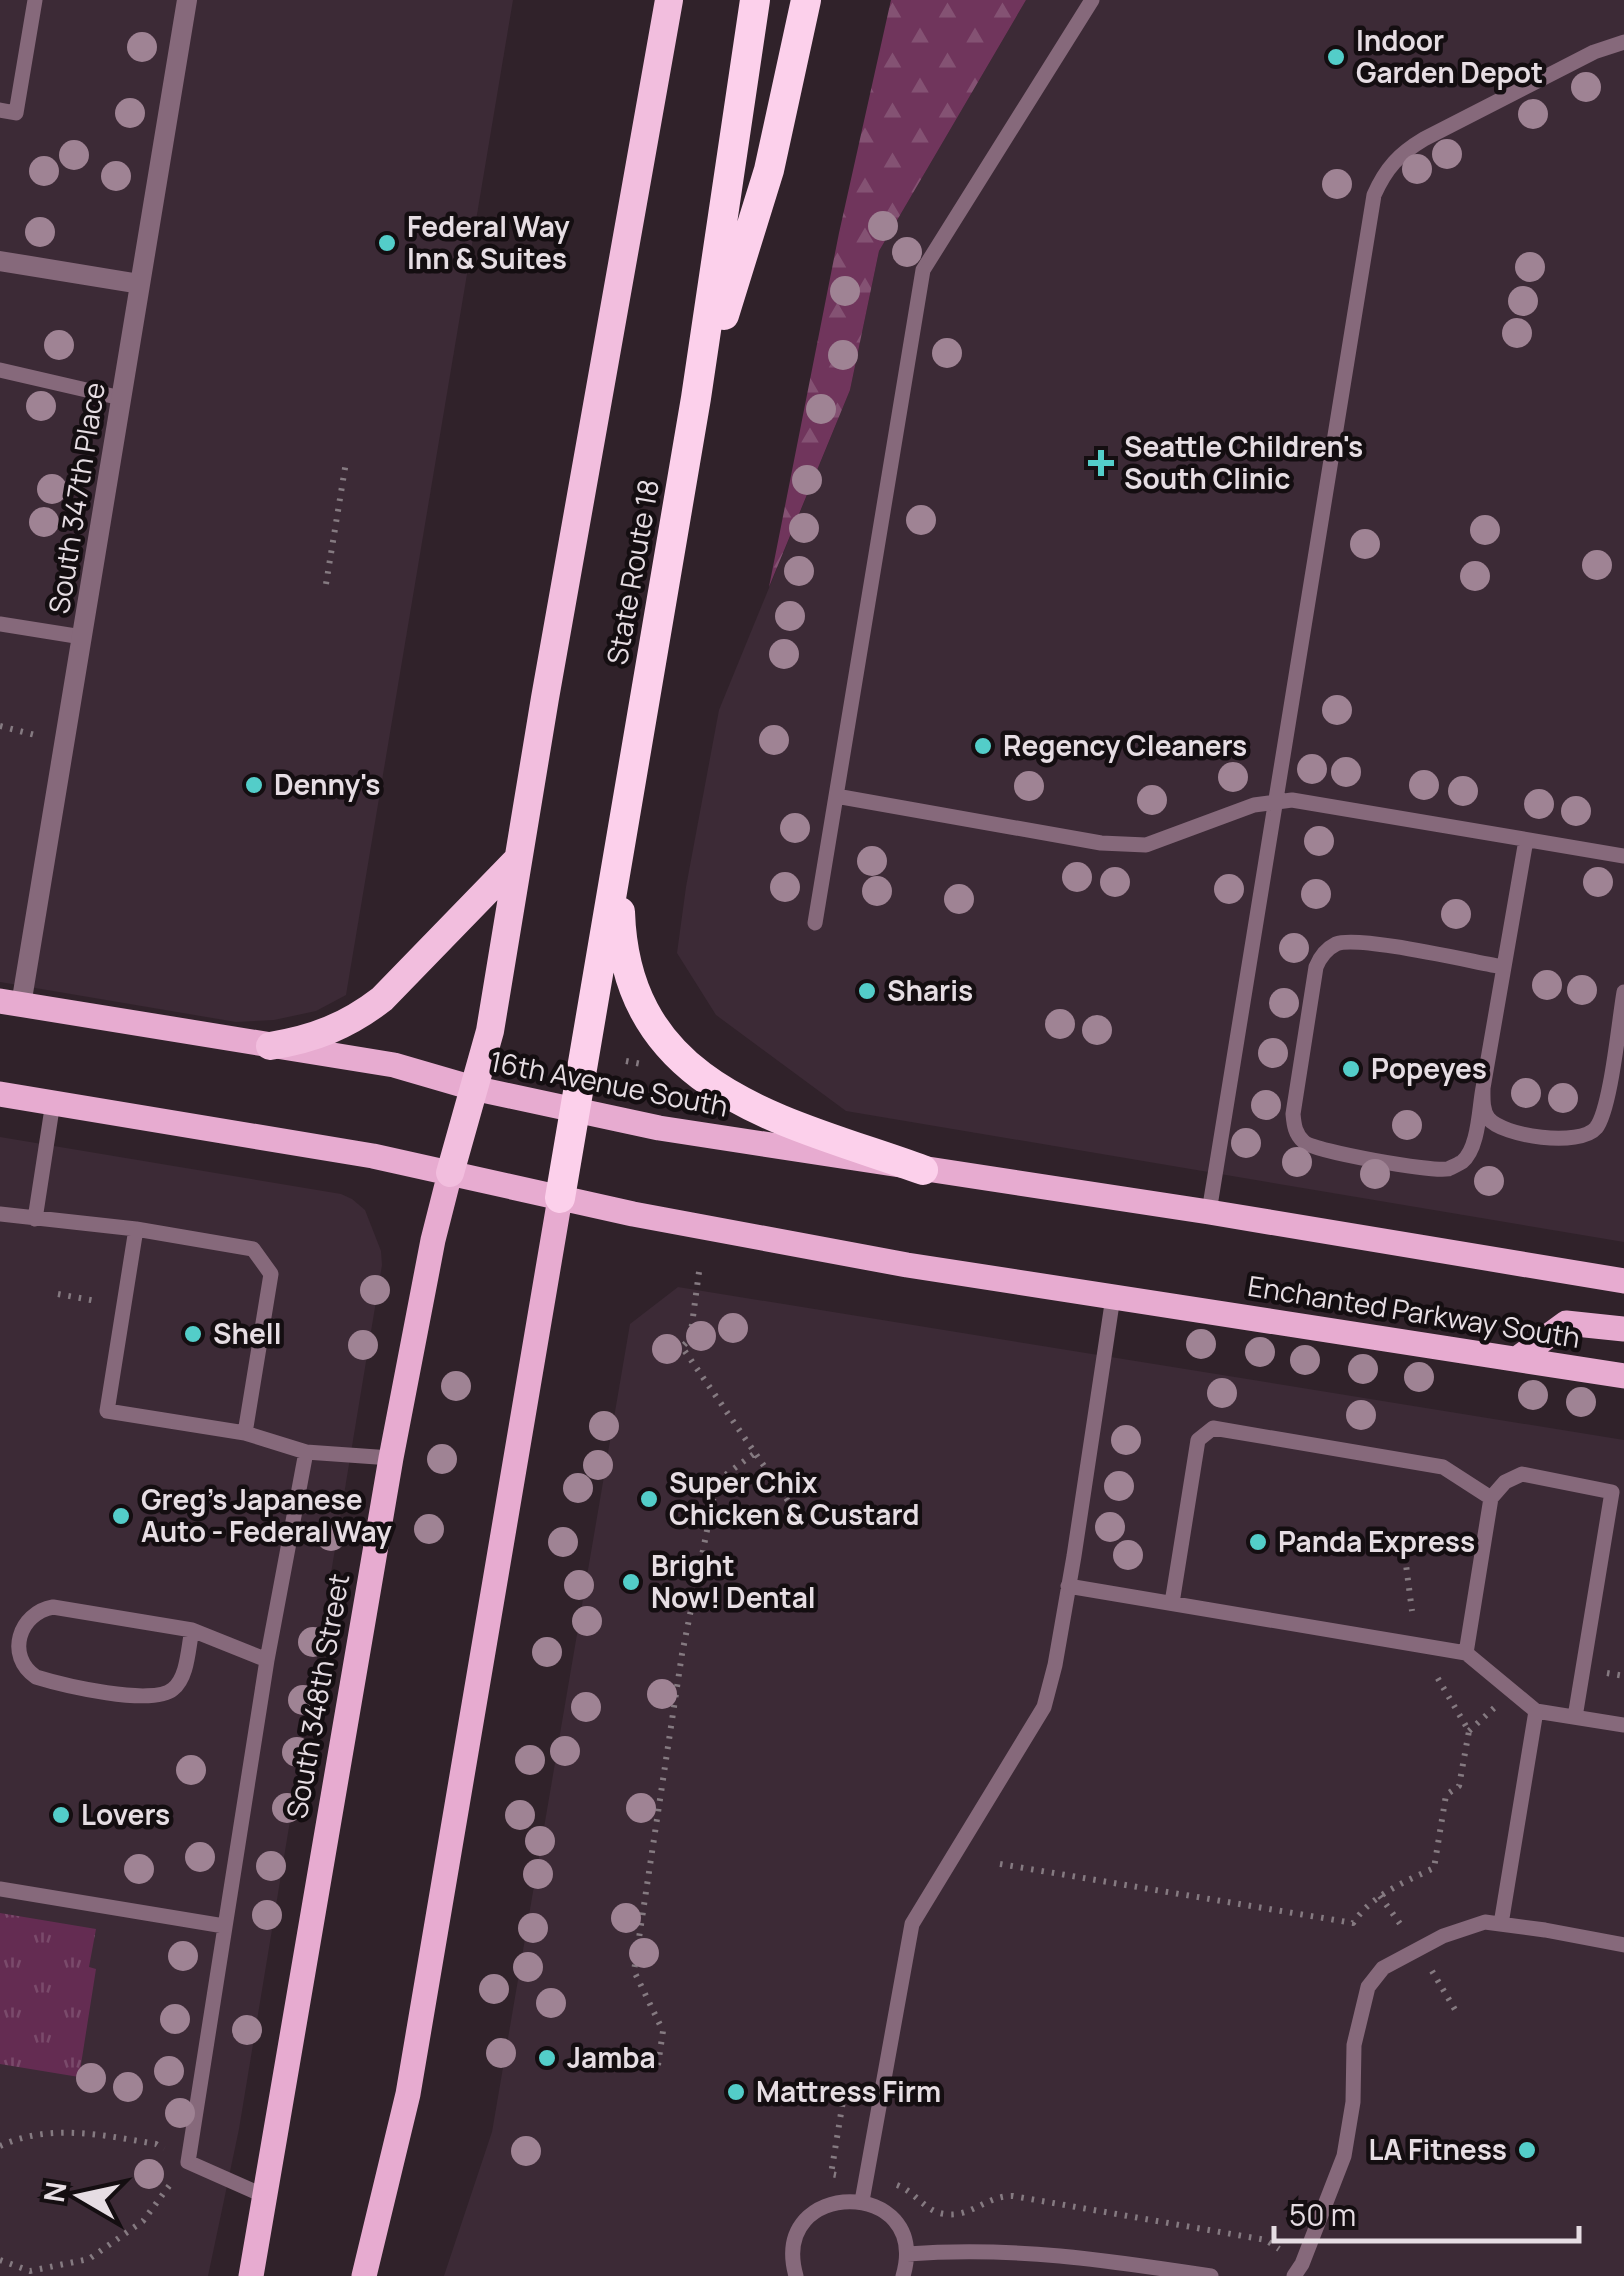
<svg xmlns="http://www.w3.org/2000/svg" width="1624" height="2276" font-family="Manrope,sans-serif">
	<defs>
		<pattern id="grass-tufts" width="24" height="20" patternUnits="userSpaceOnUse" patternTransform="scale(2.5)"><rect width="24" height="20" fill="#642c52"/><path d="M3 7l-1-3M5 7V3M7 7l1-3M15 17l-1-3M17 17v-4M19 17l1-3" fill="none" stroke="#7a4a6b"/></pattern>
		<pattern id="forest-firs" width="22" height="20" patternUnits="userSpaceOnUse" patternTransform="scale(2.5)"><rect width="22" height="20" fill="#70355c"/><path d="M5 1l3.5 6h-7zM16 11l3.5 6h-7z" fill="#845273"/></pattern>
	</defs>
	<rect width="100%" height="100%" fill="#30222a"/>
	<path fill="#3c2a36" d="M0,0H513L346,995L316,1011L274,1020L236,1022L0,982Z
		M1026,0H1624V1242L846,1111L716,1015L677,953L686,887L719,710L850,390L879,251Z
		M0,1137L341,1194L352,1199L365,1210L381,1251L382,1265L239,2129L208,2276H0Z
		M678,1287L1624,1440V2276H444L492,2132L630,1324Z"/>
	<path fill="url(#grass-tufts)" d="M0,1913L96,1929L89,1967L96,1969L79,2077L0,2064Z"/>
	<path fill="url(#forest-firs)" d="M891,0H1026L879,251L850,390L769,587L839,233Z"/>
	<g fill="none" stroke-linecap="round" stroke-linejoin="round">
		<path stroke="#857a81" stroke-width="6" stroke-dasharray="2.5 8" stroke-linecap="butt" d="M326,584L346,462
			M0,726L35,735
			M626,1061L641,1064
			M699,1272L690,1339L682,1347L793,1508
			M58,1294L96,1301
			M1405,1557L1412,1611
			M1607,1673L1624,1676
			M1469,1731L1494,1708
			M1000,1864L1353,1923C1372,1895 1404,1882 1434,1868L1446,1795L1459,1786L1469,1731L1437,1677
			M1380,1896L1403,1928
			M1432,1971L1457,2013
			M658,2065L663,2031L634,1971L682,1654L717,1481L755,1453
			M801,2099L844,2095L831,2174L836,2175
			M0,2146C50,2123 103,2135 156,2144L164,2149
			M897,2185C916,2192 925,2212 945,2214C971,2218 987,2195 1013,2196L1266,2240L1279,2249
			M0,2260L30,2271L89,2259L143,2221L172,2182"/>
		<path stroke="#86697b" stroke-width="15" d="M0,110L16,113L35,0
			M0,370L121,398
			M0,624L82,637
			M836,796L1101,843L1146,845L1254,805L1292,800L1624,856
			M1526,840L1483,1088C1483,1098 1482,1109 1488,1118C1503,1137 1580,1147 1596,1128C1611,1109 1619,1020 1624,992
			M815,923L923,270L1092,0
			M1483,1088C1479,1108 1479,1148 1462,1162C1461,1163 1450,1168 1448,1169C1432,1172 1316,1152 1304,1142C1295,1134 1294,1125 1293,1114L1316,967C1320,957 1326,949 1336,944C1359,935 1473,962 1503,967
			M1209,1212L1374,195C1386,168 1399,154 1424,139L1594,52L1624,42
			M0,1214L136,1229L253,1249L271,1274L245,1433L306,1452
			M35,1219L53,1102
			M136,1229L107,1411L245,1433
			M1068,1586L1466,1653
			M1172,1603L1198,1440L1213,1428L1443,1467L1491,1498
			M192,1630C188,1648 188,1677 173,1689C153,1707 62,1685 36,1677C5,1656 19,1613 53,1607L192,1630L267,1660
			M1536,1711L1466,1653L1491,1498L1505,1482L1522,1474L1612,1492L1575,1717
			M0,1889L224,1926
			M1501,1924L1536,1711L1624,1725
			M267,2197L188,2162L267,1660L306,1452L391,1458
			M862,2201L912,1924L1044,1707L1055,1665L1074,1556L1113,1297
			M907,2254C1014,2246 1106,2260 1211,2276
			M796,2276C768,2177 932,2177 903,2276
			M1294,2276L1302,2264L1344,2156L1353,2102L1354,2045L1368,1987L1383,1968L1443,1936L1485,1922L1545,1930L1624,1945"/>
		<path stroke="#86697b" stroke-width="20" d="M0,261L140,284
			M21,1005L187,0"/>
		<path stroke="#e7abd0" stroke-width="25" d="M0,1001L394,1065L473,1088L659,1128L1209,1212L1624,1281
			M0,1094L373,1156L633,1214L907,1265L1624,1376
			M1518,1358L1566,1323L1624,1329
			M251,2276L391,1458L433,1240L450,1173
			M364,2276L408,2094L560,1198"/>
		<path stroke="#f2bede" stroke-width="28" d="M270,1046C314,1039 347,1026 382,999L518,859
			M450,1173L490,1031L545,698L669,0"/>
		<path stroke="#fcd0eb" stroke-width="30" d="M724,315L769,170L806,0
			M620,912C626,1092 784,1120 923,1170
			M560,1198L696,398L755,0"/>
	</g>
	<g fill="#9f8394">
		<circle cx="142" cy="47" r="15"/>
		<circle cx="1586" cy="87" r="15"/>
		<circle cx="130" cy="113" r="15"/>
		<circle cx="1533" cy="114" r="15"/>
		<circle cx="1447" cy="154" r="15"/>
		<circle cx="74" cy="155" r="15"/>
		<circle cx="1417" cy="169" r="15"/>
		<circle cx="44" cy="171" r="15"/>
		<circle cx="116" cy="176" r="15"/>
		<circle cx="1337" cy="184" r="15"/>
		<circle cx="883" cy="226" r="15"/>
		<circle cx="40" cy="232" r="15"/>
		<circle cx="907" cy="252" r="15"/>
		<circle cx="1530" cy="267" r="15"/>
		<circle cx="845" cy="291" r="15"/>
		<circle cx="1523" cy="301" r="15"/>
		<circle cx="1517" cy="333" r="15"/>
		<circle cx="59" cy="345" r="15"/>
		<circle cx="947" cy="353" r="15"/>
		<circle cx="843" cy="355" r="15"/>
		<circle cx="41" cy="406" r="15"/>
		<circle cx="821" cy="409" r="15"/>
		<circle cx="807" cy="480" r="15"/>
		<circle cx="52" cy="489" r="15"/>
		<circle cx="921" cy="520" r="15"/>
		<circle cx="44" cy="522" r="15"/>
		<circle cx="804" cy="528" r="15"/>
		<circle cx="1485" cy="530" r="15"/>
		<circle cx="1365" cy="544" r="15"/>
		<circle cx="1597" cy="565" r="15"/>
		<circle cx="799" cy="571" r="15"/>
		<circle cx="1475" cy="576" r="15"/>
		<circle cx="790" cy="616" r="15"/>
		<circle cx="784" cy="654" r="15"/>
		<circle cx="1337" cy="710" r="15"/>
		<circle cx="774" cy="740" r="15"/>
		<circle cx="1312" cy="769" r="15"/>
		<circle cx="1346" cy="772" r="15"/>
		<circle cx="1233" cy="777" r="15"/>
		<circle cx="1424" cy="785" r="15"/>
		<circle cx="1029" cy="786" r="15"/>
		<circle cx="1463" cy="791" r="15"/>
		<circle cx="1152" cy="800" r="15"/>
		<circle cx="1539" cy="804" r="15"/>
		<circle cx="1576" cy="811" r="15"/>
		<circle cx="795" cy="828" r="15"/>
		<circle cx="1319" cy="841" r="15"/>
		<circle cx="872" cy="861" r="15"/>
		<circle cx="1077" cy="877" r="15"/>
		<circle cx="1115" cy="882" r="15"/>
		<circle cx="1598" cy="882" r="15"/>
		<circle cx="785" cy="887" r="15"/>
		<circle cx="1229" cy="889" r="15"/>
		<circle cx="877" cy="891" r="15"/>
		<circle cx="1316" cy="894" r="15"/>
		<circle cx="959" cy="899" r="15"/>
		<circle cx="1456" cy="914" r="15"/>
		<circle cx="1294" cy="948" r="15"/>
		<circle cx="1547" cy="985" r="15"/>
		<circle cx="1582" cy="990" r="15"/>
		<circle cx="1284" cy="1003" r="15"/>
		<circle cx="1060" cy="1024" r="15"/>
		<circle cx="1097" cy="1030" r="15"/>
		<circle cx="1273" cy="1053" r="15"/>
		<circle cx="1526" cy="1093" r="15"/>
		<circle cx="1563" cy="1098" r="15"/>
		<circle cx="1266" cy="1105" r="15"/>
		<circle cx="1407" cy="1125" r="15"/>
		<circle cx="1246" cy="1143" r="15"/>
		<circle cx="1297" cy="1162" r="15"/>
		<circle cx="1375" cy="1174" r="15"/>
		<circle cx="1489" cy="1181" r="15"/>
		<circle cx="375" cy="1290" r="15"/>
		<circle cx="733" cy="1328" r="15"/>
		<circle cx="701" cy="1336" r="15"/>
		<circle cx="1201" cy="1344" r="15"/>
		<circle cx="363" cy="1345" r="15"/>
		<circle cx="667" cy="1349" r="15"/>
		<circle cx="1260" cy="1352" r="15"/>
		<circle cx="1305" cy="1360" r="15"/>
		<circle cx="1363" cy="1369" r="15"/>
		<circle cx="1419" cy="1377" r="15"/>
		<circle cx="456" cy="1386" r="15"/>
		<circle cx="1222" cy="1393" r="15"/>
		<circle cx="1533" cy="1395" r="15"/>
		<circle cx="1581" cy="1402" r="15"/>
		<circle cx="1361" cy="1415" r="15"/>
		<circle cx="604" cy="1426" r="15"/>
		<circle cx="1126" cy="1440" r="15"/>
		<circle cx="442" cy="1459" r="15"/>
		<circle cx="598" cy="1465" r="15"/>
		<circle cx="1119" cy="1486" r="15"/>
		<circle cx="578" cy="1488" r="15"/>
		<circle cx="1110" cy="1527" r="15"/>
		<circle cx="429" cy="1529" r="15"/>
		<circle cx="331" cy="1536" r="15"/>
		<circle cx="563" cy="1542" r="15"/>
		<circle cx="1128" cy="1555" r="15"/>
		<circle cx="579" cy="1585" r="15"/>
		<circle cx="587" cy="1621" r="15"/>
		<circle cx="313" cy="1642" r="15"/>
		<circle cx="547" cy="1652" r="15"/>
		<circle cx="662" cy="1694" r="15"/>
		<circle cx="303" cy="1700" r="15"/>
		<circle cx="586" cy="1707" r="15"/>
		<circle cx="565" cy="1751" r="15"/>
		<circle cx="297" cy="1752" r="15"/>
		<circle cx="530" cy="1760" r="15"/>
		<circle cx="191" cy="1770" r="15"/>
		<circle cx="287" cy="1808" r="15"/>
		<circle cx="641" cy="1808" r="15"/>
		<circle cx="520" cy="1815" r="15"/>
		<circle cx="540" cy="1841" r="15"/>
		<circle cx="200" cy="1857" r="15"/>
		<circle cx="271" cy="1866" r="15"/>
		<circle cx="139" cy="1869" r="15"/>
		<circle cx="538" cy="1874" r="15"/>
		<circle cx="267" cy="1915" r="15"/>
		<circle cx="626" cy="1918" r="15"/>
		<circle cx="533" cy="1928" r="15"/>
		<circle cx="644" cy="1953" r="15"/>
		<circle cx="183" cy="1956" r="15"/>
		<circle cx="528" cy="1967" r="15"/>
		<circle cx="494" cy="1989" r="15"/>
		<circle cx="551" cy="2003" r="15"/>
		<circle cx="175" cy="2019" r="15"/>
		<circle cx="247" cy="2030" r="15"/>
		<circle cx="501" cy="2053" r="15"/>
		<circle cx="169" cy="2071" r="15"/>
		<circle cx="91" cy="2078" r="15"/>
		<circle cx="128" cy="2087" r="15"/>
		<circle cx="180" cy="2113" r="15"/>
		<circle cx="526" cy="2151" r="15"/>
		<circle cx="149" cy="2174" r="15"/>
	</g>
	<g fill="#53cdc9" stroke="#140e11" stroke-width="4">
		<circle cx="1336" cy="57" r="10"/>
		<circle cx="387" cy="243" r="10"/>
		<path d="M1096 448h10v10h10v10h-10v10h-10v-10h-10v-10h10z"/>
		<circle cx="983" cy="746" r="10"/>
		<circle cx="254" cy="785" r="10"/>
		<circle cx="867" cy="991" r="10"/>
		<circle cx="1351" cy="1069" r="10"/>
		<circle cx="193" cy="1334" r="10"/>
		<circle cx="649" cy="1499" r="10"/>
		<circle cx="121" cy="1516" r="10"/>
		<circle cx="1258" cy="1542" r="10"/>
		<circle cx="631" cy="1582" r="10"/>
		<circle cx="61" cy="1815" r="10"/>
		<circle cx="547" cy="2058" r="10"/>
		<circle cx="736" cy="2092" r="10"/>
		<circle cx="1527" cy="2150" r="10"/>
	</g>
	<g text-anchor="middle" stroke-width="9" stroke-linejoin="round" paint-order="stroke">
		<g font-size="28" font-weight="bold" fill="#e6dde3" stroke="#140e11" text-anchor="start">
			<text x="1356" y="51">Indoor<tspan x="1356" dy="32">Garden Depot</tspan></text>
			<text x="407" y="237">Federal Way<tspan x="407" dy="32">Inn &amp; Suites</tspan></text>
			<text x="1124" y="457">Seattle Children's<tspan x="1124" dy="32">South Clinic</tspan></text>
			<text x="1003" y="756">Regency Cleaners</text>
			<text x="274" y="795">Denny's</text>
			<text x="887" y="1001">Sharis</text>
			<text x="1371" y="1079">Popeyes</text>
			<text x="213" y="1344">Shell</text>
			<text x="669" y="1493">Super Chix<tspan x="669" dy="32">Chicken &amp; Custard</tspan></text>
			<text x="141" y="1510">Greg's Japanese<tspan x="141" dy="32">Auto - Federal Way</tspan></text>
			<text x="1278" y="1552">Panda Express</text>
			<text x="651" y="1576">Bright<tspan x="651" dy="32">Now! Dental</tspan></text>
			<text x="81" y="1825">Lovers</text>
			<text x="567" y="2068">Jamba</text>
			<text x="756" y="2102">Mattress Firm</text>
			<text x="1507" y="2160" text-anchor="end">LA Fitness</text>
		</g>
		<g font-size="28" fill="#e6dde3" stroke="#140e11">
			<text transform="translate(77 498) rotate(-81)" y="10">South 347th Place</text>
			<text transform="translate(633 572) rotate(-80)" y="10">State Route 18</text>
			<text transform="translate(609 1084) rotate(11)" y="10">16th Avenue South</text>
			<text transform="translate(1414 1312) rotate(9)" y="10">Enchanted Parkway South</text>
			<text transform="translate(318 1696) rotate(-80)" y="10">South 348th Street</text>
		</g>
	</g>
	<g transform="translate(80 2196) rotate(279)" stroke="#140e11" stroke-width="8" paint-order="stroke">
	<path d="M0-8L18 38L0 25L-18 38Z" fill="#e6dde3"/>
	<text y="-15" font-size="28" font-weight="bold" text-anchor="middle" fill="#e6dde3">N</text>
	</g>
	<path d="M1274 2226v15h305v-15" fill="none" stroke="#e6dde3" stroke-width="5"/>
	<text x="1289" y="2226" font-size="30" fill="#e6dde3" stroke="#140e11" stroke-width="8" paint-order="stroke">50 m</text>
</svg>
